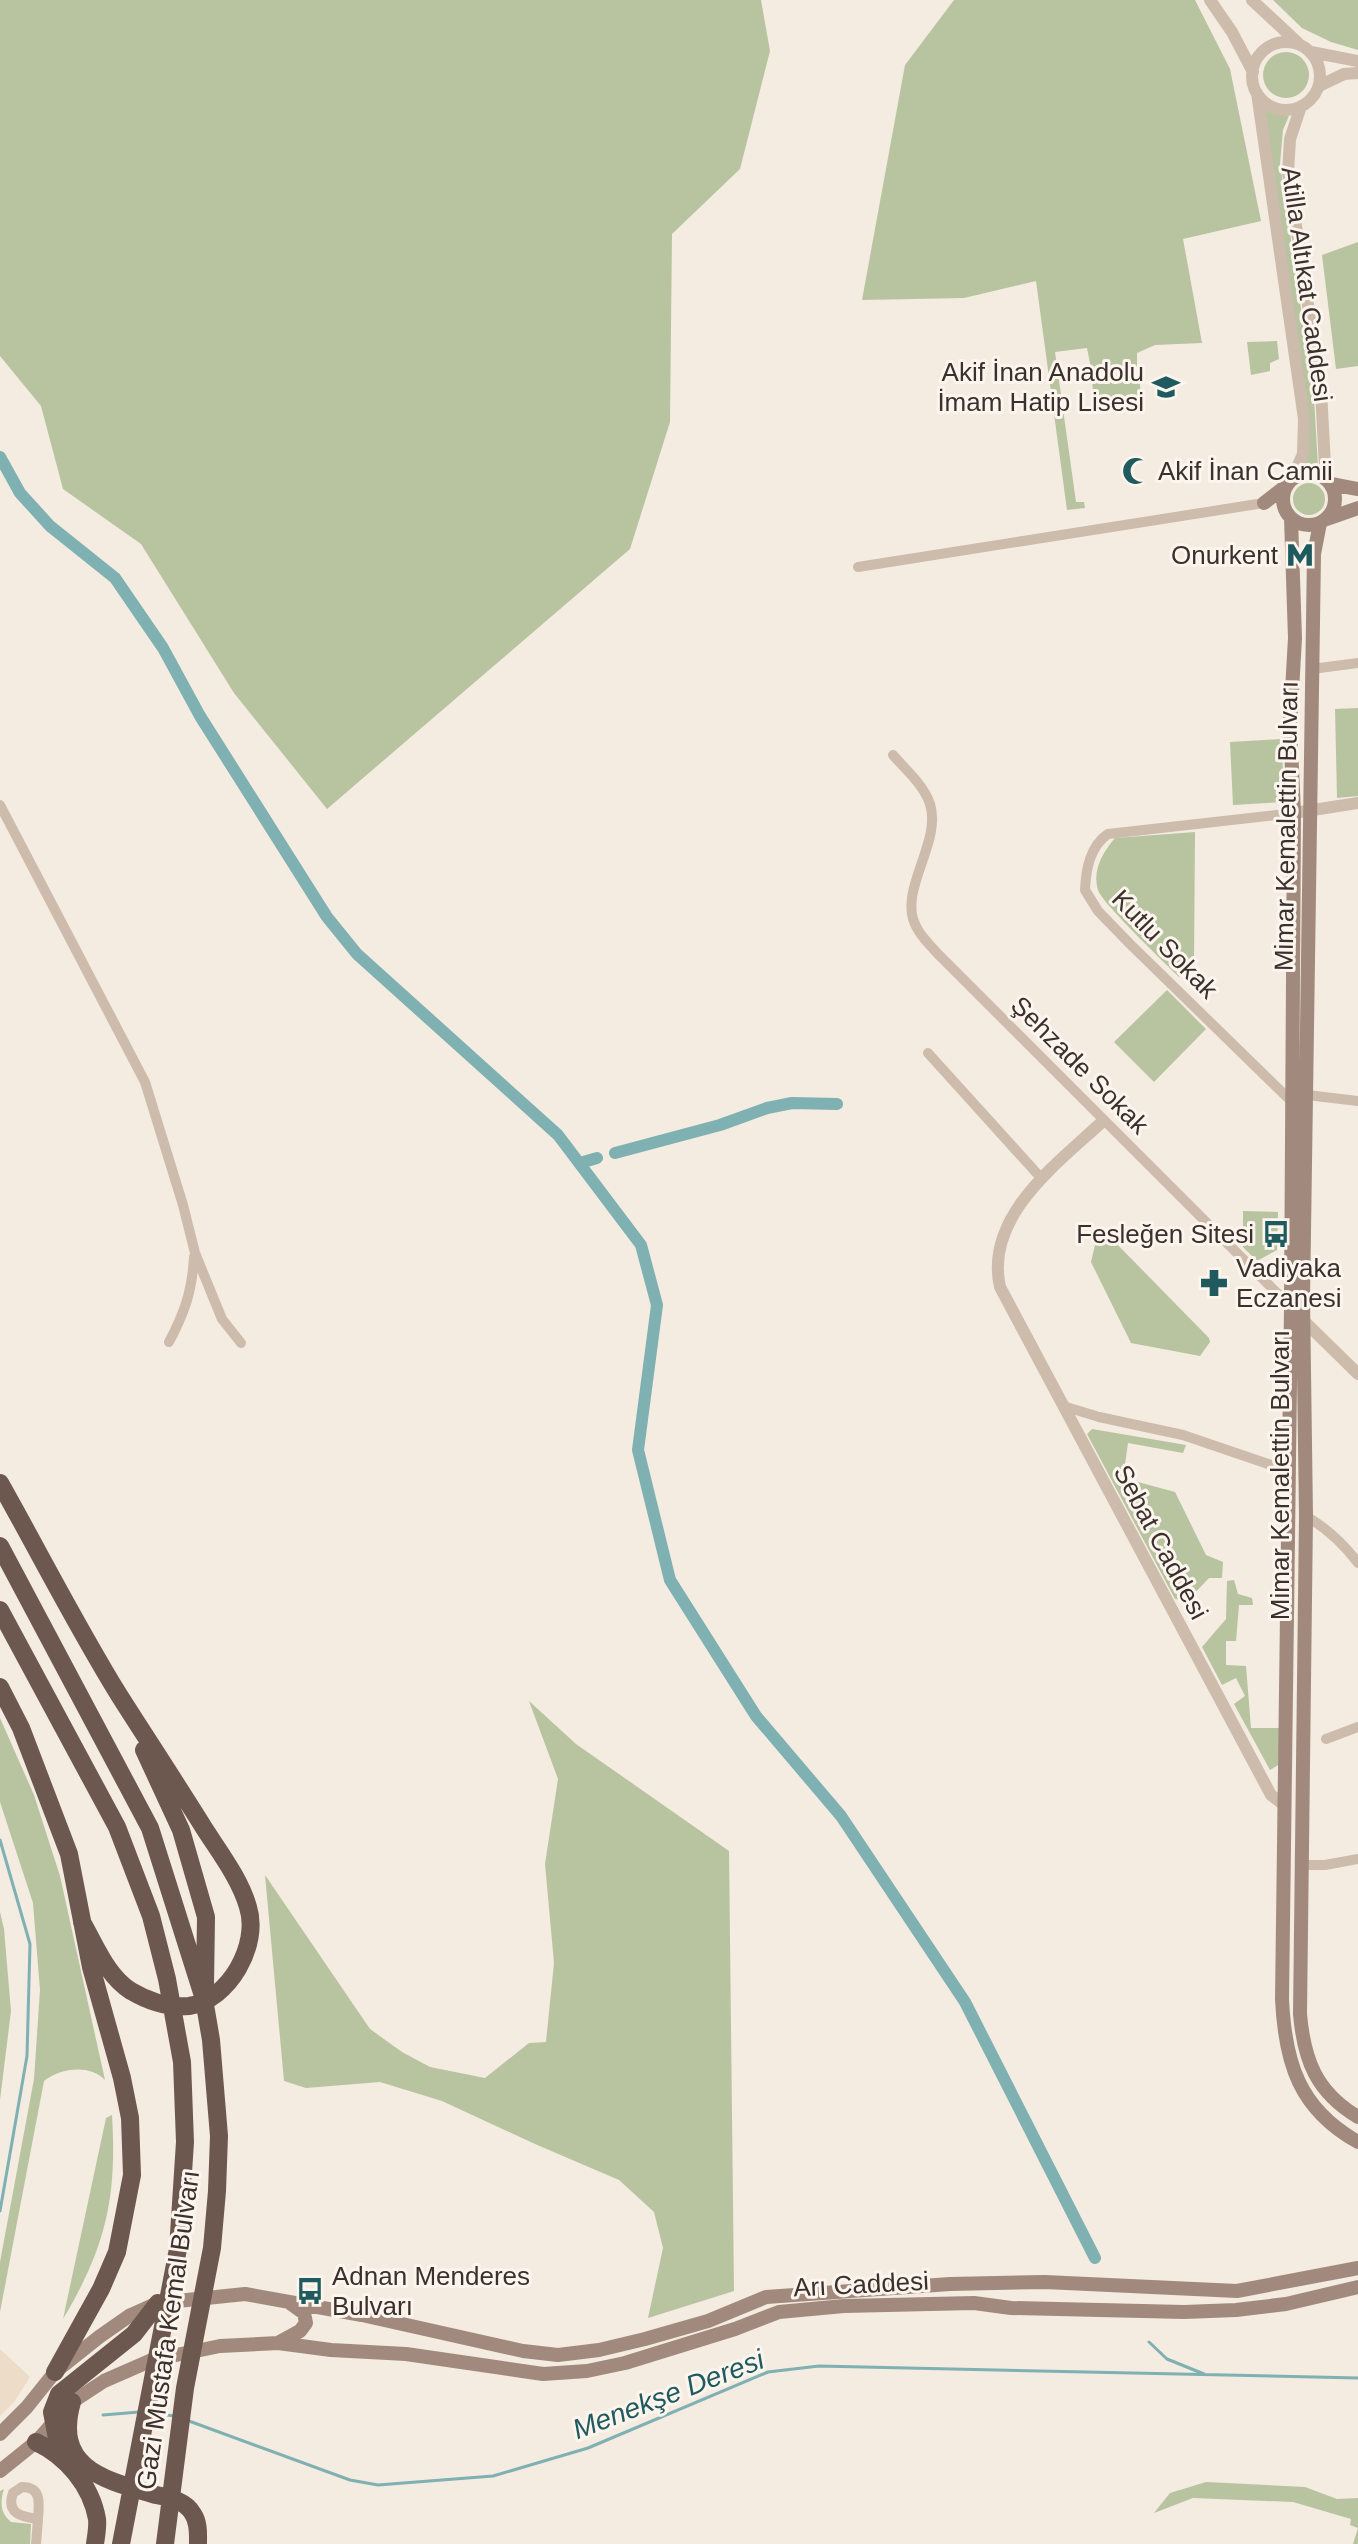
<svg xmlns="http://www.w3.org/2000/svg" width="1358" height="2544" font-family="Arial,sans-serif">
	<rect width="100%" height="100%" fill="#f4ebe1"/>
	<path fill="#b8c4a0" d="M0,0H761L770,51L740,169L672,234L670,422L630,549L327,809L234,693L141,544L63,489L41,406L0,356Z
		M954,0H1195L1230,69L1261,221L1183,239L1202,343L1155,345L1137,353V367L1092,373L1087,348L1055,352L1076,502H1084L1085,508L1067,510L1036,281L964,298L862,300L905,65Z
		M1273,0H1358V50L1331,42L1302,28Z
		M1263 75a23 23 0 1 1 46 0a23 23 0 1 1-46 0Z
		M1265,110L1272,113L1289,116L1283,130L1280,164L1314,398L1318,466L1305,465L1309,448V423Z
		M1358,242V366L1336,369L1322,255Z
		M1277,341L1279,359L1270,363V371L1251,375L1247,342Z
		M1139,376L1142,406L1095,411L1092,381Z
		M1293 499a16 16 0 1 1 32 0a16 16 0 1 1-32 0Z
		M1358,708V796L1337,798L1335,709Z
		M1281,739L1285,802L1233,805L1230,742Z
		M1195,832L1194,962L1179,977C1165,963 1101,902 1098,890C1092,870 1103,852 1115,838Z
		M1167,990L1206,1029L1154,1082L1114,1042Z
		M1243,1211L1278,1212L1277,1250L1257,1261L1243,1247Z
		M1102,1234L1108,1235L1209,1338L1210,1342L1200,1356L1131,1343L1091,1262L1095,1245Z
		M1092,1429L1186,1445L1183,1453L1128,1443L1123,1478L1175,1492L1206,1555L1223,1562L1222,1578H1209L1187,1601L1175,1599L1087,1434Z
		M1234,1580L1238,1594L1252,1598L1253,1605H1239L1236,1641H1226V1665L1246,1666L1251,1728H1279L1280,1764L1270,1770L1234,1704L1245,1696L1236,1678L1222,1685L1202,1647L1226,1619L1227,1581Z
		M529,1701L576,1744L729,1851L734,2291L648,2318L663,2248L654,2212L619,2180L535,2144L442,2101L380,2082L306,2088L284,2081L265,1875L370,2029L402,2052L430,2067L485,2078L529,2043L546,2042L554,1963L545,1864L558,1779Z
		M0,1718L34,1795L60,1876L105,2080C90,2064 60,2068 44,2081L0,2312V2262L34,2079L40,1990L33,1903L0,1802Z
		M0,1912L4,1929L11,2011L0,2100Z
		M112,2115C117,2198 106,2247 63,2319L106,2118Z
		M1206,2482L1305,2487L1337,2499L1358,2498V2544H1353L1358,2528L1350,2525L1351,2519L1293,2502L1193,2498L1154,2513L1170,2493Z
		M4,2489C0,2502 0,2513 11,2522L31,2524L30,2544H0V2491Z"/>
	<path fill="#ecdcc8" d="M0,2349L30,2377L14,2402L0,2416Z"/>
	<g fill="none" stroke-linecap="round" stroke-linejoin="round">
		<path stroke="#7fb0b2" stroke-width="3" d="M0,1840L30,1944L27,2056L0,2211
			M1149,2342L1167,2359L1204,2374
			M154,2413L174,2416
			M103,2415L139,2412
			M189,2421L350,2480L378,2485L493,2476L588,2448L768,2372L819,2366L1358,2378"/>
		<path stroke="#7fb0b2" stroke-width="12" d="M0,457L20,493L50,526L115,578L163,648L200,716L327,917L357,954L558,1135L641,1245L657,1305L638,1450L670,1580L756,1716L841,1816L965,2002L1095,2258
			M615,1153L720,1125L767,1108L792,1103L837,1104
			M580,1163L597,1158"/>
		<path stroke="#cdbbac" stroke-width="10" d="M858,567L1264,503
			M1312,669L1358,663
			M893,755C905,769 924,785 930,804C942,842 899,889 915,924C919,935 930,945 937,953L1291,1307
			M0,805L145,1082L183,1205L195,1253L222,1319L241,1343
			M928,1053L1042,1179
			M1307,1095L1358,1101
			M1292,1102L1130,944L1098,911L1085,890C1086,869 1090,846 1108,834L1294,813
			M169,1342C185,1312 192,1291 194,1257
			M1063,1406L1099,1417L1183,1435L1271,1465L1290,1476
			M1306,1516C1328,1529 1343,1543 1358,1563
			M1326,1739L1358,1727
			M1301,1865H1325L1358,1859
			M22,2487C42,2487 39,2503 38,2519C21,2517 6,2513 13,2493Z
			M36,2544L38,2519"/>
		<path stroke="#cdbbac" stroke-width="12" d="M1210,0L1232,32L1253,72
			M1252,0L1298,43
			M1252 76a34 34 0 1 1 68 0a34 34 0 1 1-68 0Z
			M1311,52L1358,61
			M1319,86L1344,74L1358,73
			M1257,93L1304,419L1303,454L1292,479
			M1301,106L1290,139L1288,173L1321,390L1325,466L1328,481
			M1294,813L1358,803
			M1103,1121C1058,1163 984,1216 1000,1287L1271,1795L1284,1805
			M1304,1321L1358,1374"/>
		<path stroke="#a18a7d" stroke-width="14" d="M1283 499a26 26 0 1 1 52 0a26 26 0 1 1-52 0Z
			M1331,484L1358,489
			M1264,503L1286,486
			M1291,518L1295,638L1290,726L1294,813L1291,1307L1282,1999C1285,2063 1299,2109 1358,2142
			M1327,519L1358,508
			M1320,523L1314,554L1303,1299L1306,1516L1300,2014C1304,2060 1316,2092 1358,2117
			M278,2343L300,2331L306,2323L304,2313L290,2303
			M0,2434L27,2407L55,2372L99,2337L129,2316L158,2303L245,2294L362,2315L523,2351L558,2355L599,2350L645,2339L708,2321L766,2297L950,2284L1045,2282L1237,2291L1358,2268
			M0,2471L36,2442L72,2402L104,2381L152,2360L220,2346L278,2343L331,2350L406,2354L543,2374L587,2371L625,2363L735,2329L779,2312L844,2306L974,2303L1011,2308L1184,2312L1236,2310L1286,2304L1358,2287"/>
		<path stroke="#6c584f" stroke-width="18" d="M0,1483C40,1554 77,1627 119,1695C147,1739 176,1783 204,1828C220,1853 240,1879 248,1907C260,1945 229,2000 189,2006C168,2008 148,2001 131,1991C107,1976 96,1946 82,1922
			M0,1546L150,1828L204,1999L211,2040L219,2136L217,2191L212,2248L185,2388L165,2544
			M0,1610L117,1827L151,1916L167,1979L182,2062L185,2142L178,2249L121,2544
			M0,1687L21,1728L69,1854L91,1967L122,2078L130,2118L132,2175L117,2252L101,2289L55,2372
			M144,1750L181,1830L206,1917L205,1985
			M72,2402C53,2469 105,2480 156,2495C170,2498 186,2501 193,2514C199,2523 198,2534 198,2544
			M36,2442C66,2456 91,2485 97,2519C98,2527 96,2536 95,2544
			M59,2449L52,2412L59,2394L134,2334L158,2303"/>
	</g>
	<defs>
		<g id="school-bare" transform="scale(2.16)"><path d="M0-5L7-2L0 1L-7-2ZM-4 1L0 2.5L4 1V4Q0 6-4 4Z" fill="#1f5a5e" stroke="#fbf5ee" stroke-width="2.5" paint-order="stroke"/></g>
		<g id="mosque-bare" transform="scale(2.16)"><path d="M3.5-4.9A6 6 0 1 0 3.5 4.9A5 5 0 1 1 3.5-4.9Z" fill="#1f5a5e" stroke="#fbf5ee" stroke-width="2.5" paint-order="stroke"/></g>
		<g id="metro-bare" transform="scale(2.16)"><path d="M-5.5 5V-5H-3L0 0L3-5H5.5V5H3V-.5L0 4L-3-.5V5Z" fill="#1f5a5e" stroke="#fbf5ee" stroke-width="2.5" paint-order="stroke"/></g>
		<g id="bus-bare" transform="scale(2.16)"><path d="M-5-6H5V4H4V6H2V4H-2V6H-4V4H-5ZM-3.5-4V0h7V-4ZM-3.5 1.2v1.5H-2V1.2ZM2 1.2v1.5H3.5V1.2Z" fill="#1f5a5e" stroke="#fbf5ee" stroke-width="2.5" paint-order="stroke"/></g>
		<g id="pharmacy-bare" transform="scale(2.16)"><path d="M-2-6h4v4h4v4h-4v4h-4v-4h-4v-4h4Z" fill="#1f5a5e" stroke="#fbf5ee" stroke-width="2.5" paint-order="stroke"/></g>
	</defs>
	<g fill-rule="evenodd">
		<use href="#school-bare" x="1166" y="387"/>
		<use href="#mosque-bare" x="1136" y="471"/>
		<use href="#metro-bare" x="1300" y="555"/>
		<use href="#bus-bare" x="1276" y="1234"/>
		<use href="#pharmacy-bare" x="1214" y="1283"/>
		<use href="#bus-bare" x="310" y="2291"/>
	</g>
	<g text-anchor="middle" stroke-width="6" stroke-linejoin="round" paint-order="stroke">
		<g font-size="26" fill="#3b302b" stroke="#fbf5ee">
			<text transform="translate(1307 284) rotate(82)" y="9">Atilla Altıkat Caddesi</text>
			<text transform="translate(1286 826) rotate(-89)" y="9">Mimar Kemalettin Bulvarı</text>
			<text transform="translate(1165 944) rotate(46)" y="9">Kutlu Sokak</text>
			<text transform="translate(1080 1065) rotate(45)" y="9">Şehzade Sokak</text>
			<text transform="translate(1280 1475) rotate(-90)" y="9">Mimar Kemalettin Bulvarı</text>
			<text transform="translate(1161 1542) rotate(62)" y="9">Sebat Caddesi</text>
			<text transform="translate(861 2284) rotate(-3)" y="9">Arı Caddesi</text>
			<text transform="translate(168 2330) rotate(-82)" y="9">Gazi Mustafa Kemal Bulvarı</text>
		</g>
		<g font-size="26" fill="#3b302b" stroke="#fbf5ee" text-anchor="end">
			<text x="1144" y="381">Akif İnan Anadolu<tspan x="1144" dy="30">İmam Hatip Lisesi</tspan></text>
			<text x="1158" y="480" text-anchor="start">Akif İnan Camii</text>
			<text x="1278" y="564">Onurkent</text>
			<text x="1254" y="1243">Fesleğen Sitesi</text>
			<text x="1236" y="1277" text-anchor="start">Vadiyaka<tspan x="1236" dy="30">Eczanesi</tspan></text>
			<text x="332" y="2285" text-anchor="start">Adnan Menderes<tspan x="332" dy="30">Bulvarı</tspan></text>
		</g>
		<g font-size="28" font-style="italic" fill="#1f5a5e" stroke="#fbf5ee">
			<text transform="translate(668 2394) rotate(-21)" y="10">Menekşe Deresi</text>
		</g>
	</g>
</svg>
